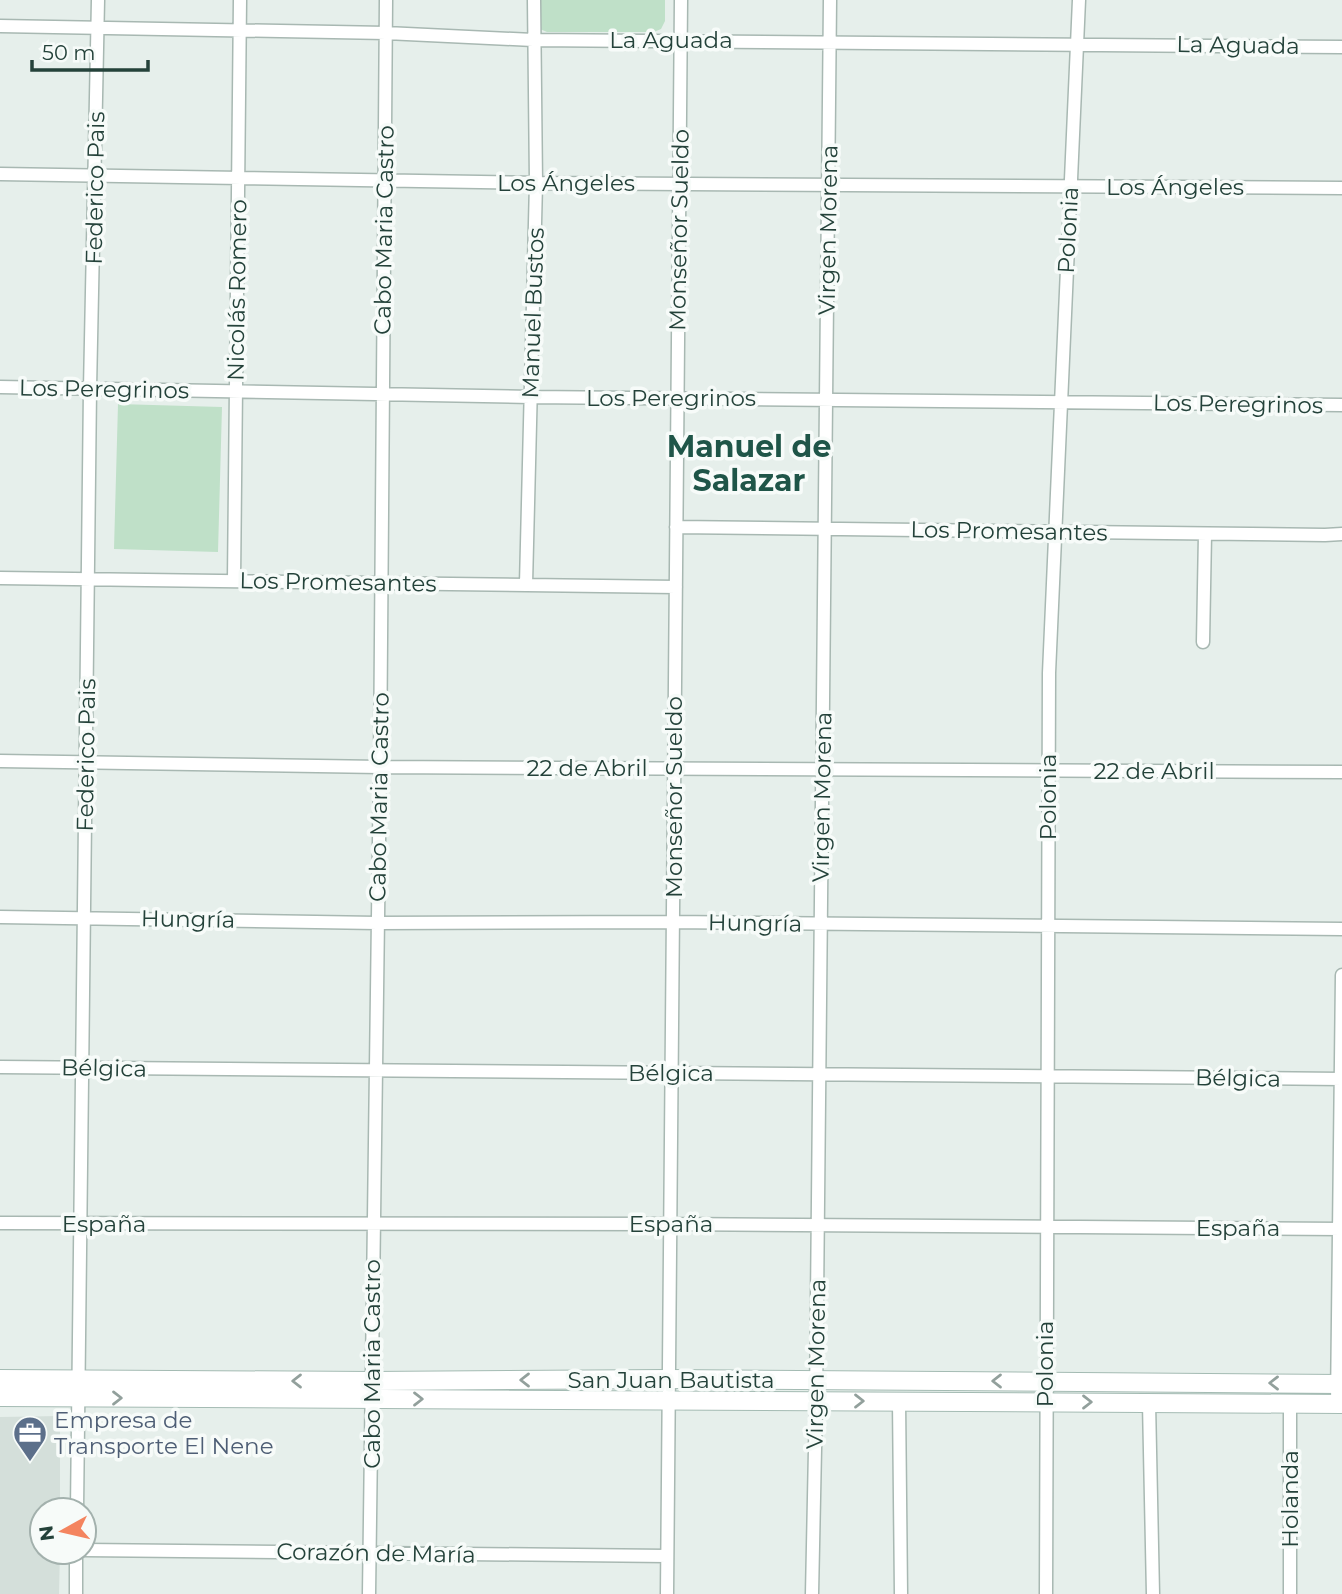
<svg xmlns="http://www.w3.org/2000/svg" width="1342" height="1594" font-family="Montserrat,sans-serif">
	<rect width="100%" height="100%" fill="#e6efeb"/>
	<path fill="#d4dfda" d="M60,1416V1510H42V1552H60L59,1594H0V1417Z"/>
	<path fill="#bfe0c8" d="M537,0H665V21L661,29L654,32H547L540,29Z
		M118,404L222,407L218,552L114,549Z"/>
	<g fill="none" stroke-linecap="round" stroke-linejoin="round">
		<g stroke="#a8b8b2" stroke-width="15">
			<path id="street" d="M0,26L386,33L533,40L1342,47
				M0,174L536,183L1342,188
				M0,387L530,397L1342,405
				M676,527L1325,535L1342,534
				M0,578L676,587
				M234,580L240,0
				M526,584L536,183L534,0
				M1203,642L1205,534
				M0,761L380,767L1342,772
				M0,917L377,923L673,922L1342,929
				M0,1067L1342,1079
				M0,1223L670,1224L1342,1229
				M899,1401L901,1594
				M1149,1403L1153,1594
				M1290,1404V1594
				M1337,1404L1342,975
				M77,1510L90,389L98,0
				M84,1550L667,1556
				M76,1594V1552
				M369,1594L380,767L386,0
				M667,1594L681,0
				M812,1594L816,1401L830,0
				M1046,1594L1049,673L1079,0"/>
		</g>
		<g stroke="#a4bbb3" stroke-width="20">
			<path id="secondary" d="M0,1379L371,1381L669,1379L1342,1384
				M0,1397L1342,1404"/>
		</g>
		<use href="#street" stroke="#fff" stroke-width="12"/>
		<use href="#secondary" stroke="#fff" stroke-width="18"/>
	</g>
	<defs><path id="oneway-chevron" d="M-2-3.5L2.5 0L-2 3.5" fill="none" stroke-width="1.6" stroke-linecap="round" stroke-linejoin="round" transform="scale(1.75)"/></defs>
	<g stroke="#92a09c">
		<use href="#oneway-chevron" transform="translate(525 1380) rotate(180)"/>
		<use href="#oneway-chevron" transform="translate(297 1381) rotate(-180)"/>
		<use href="#oneway-chevron" transform="translate(997 1381) rotate(-180)"/>
		<use href="#oneway-chevron" transform="translate(1274 1383) rotate(-180)"/>
		<use href="#oneway-chevron" transform="translate(117 1398)"/>
		<use href="#oneway-chevron" transform="translate(418 1399)"/>
		<use href="#oneway-chevron" transform="translate(859 1401)"/>
		<use href="#oneway-chevron" transform="translate(1087 1402)"/>
	</g>
	<defs>
		<g id="office-pin" transform="scale(1.75)"><path d="M0 17L-7.5 6A9.5 9.5 0 1 1 7.5 6Z" fill="#5c6f8a" stroke="#f7fbf9"/><path d="M-6-3h4V-5.5h4V-3h4V5H-6ZM-1-4.5V-3h2v-1.5ZM-6 0V1H6V0Z" fill="#fff"/></g>
	</defs>
	<g fill-rule="evenodd">
		<use href="#office-pin" x="30" y="1433"/>
	</g>
	<g text-anchor="middle" stroke-width="7" stroke-linejoin="round" paint-order="stroke">
		<g font-size="23" fill="#24423a" stroke="#f7fbf9">
			<text x="671" y="48">La Aguada</text>
			<text transform="translate(1238 45) rotate(1)" y="8">La Aguada</text>
			<text x="566" y="191">Los Ángeles</text>
			<text x="1175" y="195">Los Ángeles</text>
			<text transform="translate(95 188) rotate(-89)" y="8">Federico Pais</text>
			<text transform="translate(384 230) rotate(-89)" y="8">Cabo Maria Castro</text>
			<text transform="translate(679 230) rotate(-89)" y="8">Monseñor Sueldo</text>
			<text transform="translate(828 230) rotate(-89)" y="8">Virgen Morena</text>
			<text transform="translate(1068 230) rotate(-87)" y="8">Polonia</text>
			<text transform="translate(237 290) rotate(-89)" y="8">Nicolás Romero</text>
			<text transform="translate(533 313) rotate(-88)" y="8">Manuel Bustos</text>
			<text transform="translate(104 389) rotate(1)" y="8">Los Peregrinos</text>
			<text x="671" y="406">Los Peregrinos</text>
			<text transform="translate(1238 404) rotate(1)" y="8">Los Peregrinos</text>
			<text transform="translate(1009 531) rotate(1)" y="8">Los Promesantes</text>
			<text transform="translate(338 582) rotate(1)" y="8">Los Promesantes</text>
			<text transform="translate(86 755) rotate(-89)" y="8">Federico Pais</text>
			<text x="587" y="776">22 de Abril</text>
			<text x="1154" y="779">22 de Abril</text>
			<text transform="translate(379 797) rotate(-89)" y="8">Cabo Maria Castro</text>
			<text transform="translate(674 797) rotate(-90)" y="8">Monseñor Sueldo</text>
			<text transform="translate(822 797) rotate(-89)" y="8">Virgen Morena</text>
			<text transform="translate(1048 797) rotate(-90)" y="8">Polonia</text>
			<text transform="translate(188 919) rotate(1)" y="8">Hungría</text>
			<text transform="translate(755 923) rotate(1)" y="8">Hungría</text>
			<text transform="translate(104 1068) rotate(1)" y="8">Bélgica</text>
			<text x="671" y="1081">Bélgica</text>
			<text transform="translate(1238 1078) rotate(1)" y="8">Bélgica</text>
			<text x="104" y="1232">España</text>
			<text x="671" y="1232">España</text>
			<text x="1238" y="1236">España</text>
			<text transform="translate(372 1364) rotate(-90)" y="8">Cabo Maria Castro</text>
			<text transform="translate(816 1364) rotate(-89)" y="8">Virgen Morena</text>
			<text transform="translate(1045 1364) rotate(-90)" y="8">Polonia</text>
			<text x="671" y="1388">San Juan Bautista</text>
			<text transform="translate(1290 1499) rotate(-90)" y="8">Holanda</text>
			<text transform="translate(376 1553) rotate(1)" y="8">Corazón de María</text>
		</g>
		<g font-size="23" fill="#4e5e75" stroke="#f7fbf9" text-anchor="start">
			<text x="54" y="1428">Empresa de<tspan x="54" dy="26">Transporte El Nene</tspan></text>
		</g>
		<g font-size="30" font-weight="bold" fill="#1f5548" stroke="#f7fbf9">
			<text x="749" y="457">Manuel de<tspan x="749" dy="34">Salazar</tspan></text>
		</g>
	</g>
	<g transform="translate(63 1531) rotate(262)"><circle r="33" fill="#f7fbf9" stroke="#a3b1ad" stroke-width="2"/>
	<path d="M0-5L12 26L0 18L-12 26Z" fill="#f4845f"/>
	<text y="-10" font-size="19" font-weight="bold" text-anchor="middle" fill="#24423a">N</text>
	</g>
	<path d="M32 60v10h116v-10" fill="none" stroke="#24423a" stroke-width="3.5"/>
	<text x="42" y="60" font-size="21" fill="#24423a" stroke="#f7fbf9" stroke-width="5" paint-order="stroke">50 m</text>
</svg>
